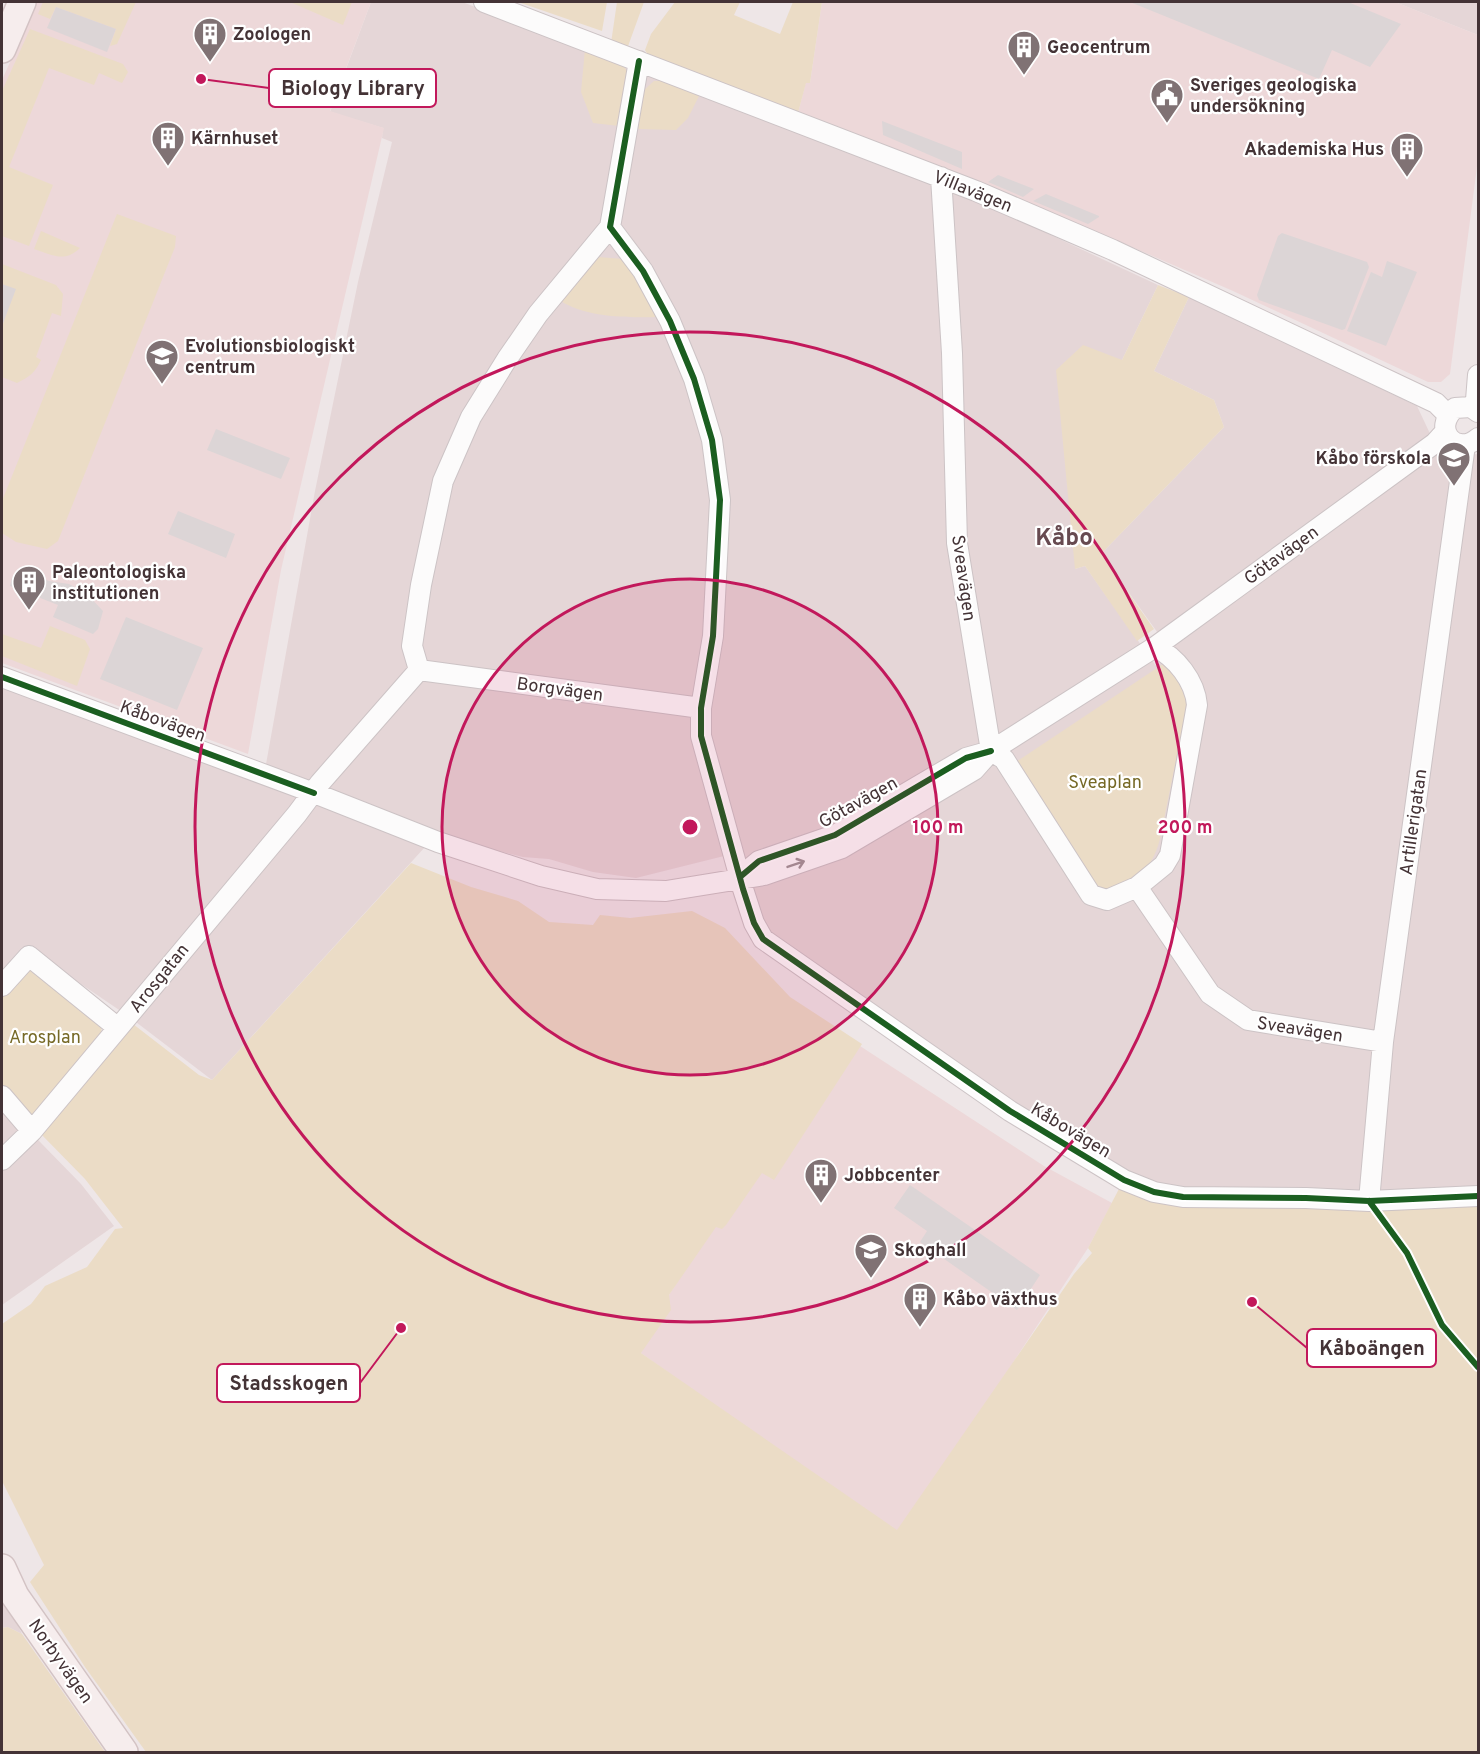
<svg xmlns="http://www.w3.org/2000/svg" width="1480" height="1754" font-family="Overpass,sans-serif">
	<rect width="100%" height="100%" fill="#eee6e7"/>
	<path fill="#e5d6d7" d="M371,2H462L616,60L699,96L939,183L1158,285L1122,360L1075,569L1085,566L1156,666L1173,654L1101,554L1224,427L1214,400L1154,371L1189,297L1417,406L1441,457L1478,454V1193L1184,1191L1127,1174L1059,1134L763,933L740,852L636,878L593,872L549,859L523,857L436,835L212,1080L128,1016L28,948L2,977V684L263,781L315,491L358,282L392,142L382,138L383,128L330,112Z
		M1395,2H1478V35Z
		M2,1103L81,1184L114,1226L2,1305Z
		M2,1592L22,1634L8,1627L2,1628Z"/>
	<path fill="#edd8d9" d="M37,2H371L330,111L384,128L281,570L248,754L2,663V80Z
		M822,2H1395L1478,35V159L1450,374L1441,382H1428L1233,291L1102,234L960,175L798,113L806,82L810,83Z
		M837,1031L1044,1166L1112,1203L1088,1248L899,1537L641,1353L669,1295Z"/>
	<path fill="#ebdcc6" d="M43,2H136L117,44L110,46L116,29L56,7L50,19L38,14Z
		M290,2H352L343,25Z
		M518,2H607L602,31Z
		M617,2H644L627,49L611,43Z
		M675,2H740L734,15L780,34L793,2H822L810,83H806L798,113L650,59L645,50L651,34Z
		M30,29L123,64L128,72L122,83L99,73L94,85L49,68L9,167L53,185L29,246L2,236V91Z
		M585,49L624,66L628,74L619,126L593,123L581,92Z
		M654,81H661L699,96L688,118L676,130L638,129L644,90Z
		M117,214L176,236L175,247L58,541L47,549L16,542L2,533V501Z
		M41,231L80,248C65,263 52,255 34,249Z
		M598,257L623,259L636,277L656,317C627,318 585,317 561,301Z
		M2,264L56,285L63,294L61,316L52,313L36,357L41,360C35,373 29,377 17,383L2,377V326L15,290L2,284Z
		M1158,285L1189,297L1154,371L1214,400L1224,427L1101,554L1154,629L1137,641L1085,566L1075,569L1056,370L1083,345L1122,360Z
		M50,626L85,640L90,649L77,686L2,656V634L41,648Z
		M1169,660L1189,696L1160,839C1151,872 1137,879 1108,891L1093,885L1016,762Z
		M411,863L471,887L518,901L549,922L593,925L600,915L630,918L692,911L725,928L790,997L862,1044L774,1180L762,1173L726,1225L722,1229L716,1227L669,1295L671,1310L641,1353L897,1530L1074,1274L1092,1253L1088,1248L1120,1187L1478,1204V1752H146L85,1667L30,1582L44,1565L2,1481V1324L31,1304L45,1286L87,1267L115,1229L123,1228L85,1179L39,1132L133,1024L199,1075L212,1080Z
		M26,967L101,1026L102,1036L36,1114L27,1118L2,1088V994Z
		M8,1627L22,1634L105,1752H2V1628Z"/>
	<path fill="#dcd5d6" d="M1130,2H1348L1401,24L1370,67L1332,50L1319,79Z
		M56,7L116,29L107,52L47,28Z
		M882,121L962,152V169L883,135Z
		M998,175L1034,189L1023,197L988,182Z
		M1046,194L1099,216V217L1088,224L1033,201Z
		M1282,233L1367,262L1369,267L1345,329L1342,330L1259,300L1257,295L1278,236Z
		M1387,261L1417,272L1386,346L1347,331L1371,272L1382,277Z
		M2,284L16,289L2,326Z
		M216,429L290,458L281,479L207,450Z
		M178,511L235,534L226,558L168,534Z
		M21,570L49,581L69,584L87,594L103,611L98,629L93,634L53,617L58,605L10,586L12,577Z
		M126,617L203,648L177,710L100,679Z
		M910,1185L1040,1275L1017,1310L920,1242L927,1231L894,1208Z"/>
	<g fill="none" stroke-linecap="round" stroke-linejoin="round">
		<g stroke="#ccc3c5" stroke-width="22">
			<path id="street" d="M484,2L976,191L1113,250L1436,403L1447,414
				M639,61L610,227L643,271L670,321L694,379L712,440L720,500L713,636L701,708V736L743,889L754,923L763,939L1010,1111L1124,1180L1154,1192L1183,1197L1306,1198L1369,1201L1478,1196
				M941,177L952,353L957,543L991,751L1004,759L1091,895L1107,900L1137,887L1210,994L1248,1020L1383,1042
				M1471,407L1476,400L1478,375
				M1478,412L1471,407L1455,408C1431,429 1456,457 1478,438
				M419,670L701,708
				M2,677L314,793L438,842L541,876L597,889L666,891L764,875L842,848L974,770L991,751L1155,647L1435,443L1445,432
				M740,877L759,861L835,835L966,758L991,751
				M1137,887L1164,865L1170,855L1197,705C1195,681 1176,657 1155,647
				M2,986L29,956L118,1028
				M2,1096L32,1131
				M2,1160L32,1131L297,814L320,783L419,670L412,646L421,585L443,481L471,417L507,359L538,314L610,227
				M1369,1201L1383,1042L1465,445"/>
		</g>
		<g stroke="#d3c3c4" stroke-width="30">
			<path id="secondary" d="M2,49L22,2
				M2,1568L15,1596L124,1752"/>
		</g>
		<use href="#street" stroke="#fcfbfb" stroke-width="20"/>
		<use href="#secondary" stroke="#f6eded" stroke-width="27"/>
		<g stroke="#fff" stroke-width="10">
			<path id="cycleway" d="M639,61L610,227L643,271L670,321L694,379L712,440L720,500L713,636L701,708V736L743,889L754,923L763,939L1010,1111L1124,1180L1154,1192L1183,1197L1306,1198L1369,1201L1478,1196
				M2,677L314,793
				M740,877L759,861L835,835L966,758L991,751
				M1369,1201L1407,1253L1442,1325L1478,1367"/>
		</g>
		<use href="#cycleway" stroke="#1b5e20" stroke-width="6"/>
	</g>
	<defs><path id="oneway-shaft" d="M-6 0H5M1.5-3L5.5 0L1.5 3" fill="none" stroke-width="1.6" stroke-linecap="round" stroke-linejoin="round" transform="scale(1.5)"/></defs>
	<use stroke="#a09798" href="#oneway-shaft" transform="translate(796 864) rotate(-19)"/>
	<circle cx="690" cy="827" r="248" fill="#c2185b" fill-opacity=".12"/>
	<g fill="none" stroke="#c2185b" stroke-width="3">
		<circle cx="690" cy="827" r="248"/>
		<circle cx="690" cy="827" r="495"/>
	</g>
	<defs>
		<g id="building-pin" transform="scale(1.725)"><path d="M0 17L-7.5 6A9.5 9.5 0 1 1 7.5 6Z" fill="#807274" stroke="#fff"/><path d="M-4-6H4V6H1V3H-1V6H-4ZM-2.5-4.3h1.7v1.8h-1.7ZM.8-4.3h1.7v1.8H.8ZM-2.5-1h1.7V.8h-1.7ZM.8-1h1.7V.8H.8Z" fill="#fff"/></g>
		<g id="civic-pin" transform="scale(1.725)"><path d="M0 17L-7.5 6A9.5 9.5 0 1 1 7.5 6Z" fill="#807274" stroke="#fff"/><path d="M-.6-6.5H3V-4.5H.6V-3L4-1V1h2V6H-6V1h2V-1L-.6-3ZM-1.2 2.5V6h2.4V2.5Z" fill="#fff"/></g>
		<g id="university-pin" transform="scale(1.725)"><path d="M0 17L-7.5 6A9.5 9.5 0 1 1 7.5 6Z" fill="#807274" stroke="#fff"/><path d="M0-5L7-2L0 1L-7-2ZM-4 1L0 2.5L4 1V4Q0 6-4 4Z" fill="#fff"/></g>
		<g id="school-pin" transform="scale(1.725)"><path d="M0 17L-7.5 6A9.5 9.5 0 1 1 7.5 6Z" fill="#807274" stroke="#fff"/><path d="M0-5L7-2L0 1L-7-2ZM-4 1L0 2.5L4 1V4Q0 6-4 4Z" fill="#fff"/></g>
	</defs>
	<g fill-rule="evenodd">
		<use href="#building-pin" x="210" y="34"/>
		<use href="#building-pin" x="1024" y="47"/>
		<use href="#civic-pin" x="1167" y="95"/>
		<use href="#building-pin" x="168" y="138"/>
		<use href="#building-pin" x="1407" y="149"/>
		<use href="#university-pin" x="162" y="356"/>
		<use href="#school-pin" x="1454" y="458"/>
		<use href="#building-pin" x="29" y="582"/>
		<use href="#building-pin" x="821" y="1175"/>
		<use href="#school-pin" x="871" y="1250"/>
		<use href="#building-pin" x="920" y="1299"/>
	</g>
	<g text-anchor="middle" stroke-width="4.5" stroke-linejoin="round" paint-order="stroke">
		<g font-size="18" font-weight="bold" fill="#443336" stroke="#fff" text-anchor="start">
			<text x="233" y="40">Zoologen</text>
			<text x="1047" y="53">Geocentrum</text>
			<text x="1190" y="91">Sveriges geologiska<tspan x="1190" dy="21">undersökning</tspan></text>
			<text x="191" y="144">Kärnhuset</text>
			<text x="1384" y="155" text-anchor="end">Akademiska Hus</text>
			<text x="185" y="352">Evolutionsbiologiskt<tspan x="185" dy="21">centrum</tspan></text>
			<text x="1431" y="464" text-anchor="end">Kåbo förskola</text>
			<text x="52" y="578">Paleontologiska<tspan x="52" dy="21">institutionen</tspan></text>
			<text x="844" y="1181">Jobbcenter</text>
			<text x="894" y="1256">Skoghall</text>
			<text x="943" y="1305">Kåbo växthus</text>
		</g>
		<g font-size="18" fill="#443336" stroke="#fff">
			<text transform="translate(973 191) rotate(22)" y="6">Villavägen</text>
			<text transform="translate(1281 555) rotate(-36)" y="6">Götavägen</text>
			<text transform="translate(964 578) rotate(82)" y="6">Sveavägen</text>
			<text transform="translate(560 689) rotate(8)" y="6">Borgvägen</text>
			<text transform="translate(163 721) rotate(20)" y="6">Kåbovägen</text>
			<text transform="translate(858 802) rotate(-29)" y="6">Götavägen</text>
			<text transform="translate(1413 822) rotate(-82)" y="6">Artillerigatan</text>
			<text transform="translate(159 978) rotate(-51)" y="6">Arosgatan</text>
			<text transform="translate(1300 1029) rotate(9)" y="6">Sveavägen</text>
			<text transform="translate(1071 1130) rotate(31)" y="6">Kåbovägen</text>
			<text transform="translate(61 1661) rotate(55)" y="6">Norbyvägen</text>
		</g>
		<g font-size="18" fill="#766926" stroke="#fff">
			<text x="1105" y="788">Sveaplan</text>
			<text x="45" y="1043">Arosplan</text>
		</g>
		<g font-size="24" font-weight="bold" fill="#674a50" stroke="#fff">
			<text x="1064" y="545">Kåbo</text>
		</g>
	</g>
	<circle cx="690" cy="827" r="9" fill="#c2185b" stroke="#fff" stroke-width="3"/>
	<g font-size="18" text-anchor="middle" font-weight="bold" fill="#c2185b" stroke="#fff" stroke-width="4.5" stroke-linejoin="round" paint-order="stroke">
		<text x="938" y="833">100 m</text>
		<text x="1185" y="833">200 m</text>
	</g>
	<path fill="none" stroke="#c2185b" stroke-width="2" d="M201 79L269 88M1252 1302L1307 1348M401 1328L360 1383"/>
	<g fill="#c2185b" stroke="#fff" stroke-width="2">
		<circle cx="201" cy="79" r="6"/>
		<circle cx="1252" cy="1302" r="6"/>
		<circle cx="401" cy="1328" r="6"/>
	</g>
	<g fill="#fff" stroke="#c2185b" stroke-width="2">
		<rect x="269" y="69" width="167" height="38" rx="6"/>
		<rect x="1307" y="1329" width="129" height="38" rx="6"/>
		<rect x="217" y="1364" width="143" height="38" rx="6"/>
	</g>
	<g font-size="20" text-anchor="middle" font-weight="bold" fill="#443336">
		<text x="353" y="95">Biology Library</text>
		<text x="1372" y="1355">Kåboängen</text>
		<text x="289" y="1390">Stadsskogen</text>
	</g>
	<rect width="1480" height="1754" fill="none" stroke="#443336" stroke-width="6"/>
</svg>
